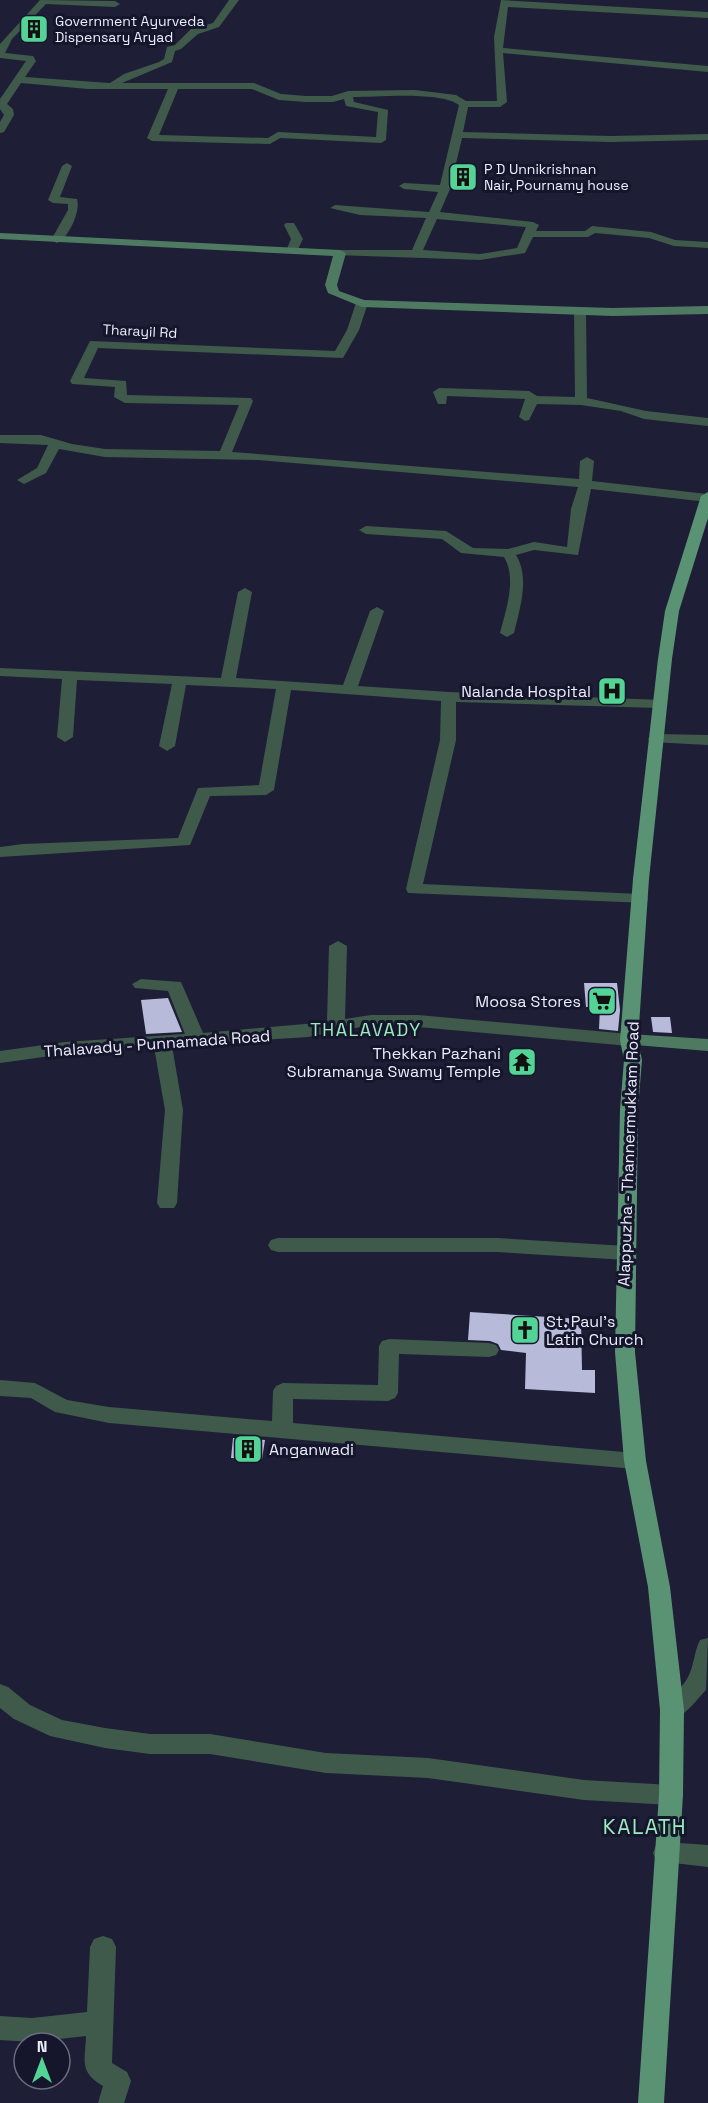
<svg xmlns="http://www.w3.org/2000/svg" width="708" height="2103" font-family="'Space Grotesk',sans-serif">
	<rect width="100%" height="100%" fill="#1e1e36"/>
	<path fill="#b7bad9" d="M584,983H617L620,1010L618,1031L599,1029L600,1007H586Z
		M168,998L182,1032L146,1034L141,1000Z
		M651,1017H670L672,1033L653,1032Z
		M470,1312L581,1319L582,1370H595V1393L525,1389L526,1353L501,1350L498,1344L490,1341L468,1340Z
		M233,1438L265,1440L262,1459L231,1458Z"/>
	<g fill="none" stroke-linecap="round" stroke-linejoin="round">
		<path fill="#3f5a4b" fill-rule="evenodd" d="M40,0L115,1L120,4L115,7L46,4L12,39L5,53L33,56L36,61L25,77L110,83L124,74L159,62L164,59L167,47L175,45L191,29L213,23L229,0H239L219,27L198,34L181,49L175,51L172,62L122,83H254L281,94L306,96H332L348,91L415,90L456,95L466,101H497L494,37L501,0L708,12V18L508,7L503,48L708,66V72L503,53L507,102L500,107H468L463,132L610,136L708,134V140L610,142L462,138L450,189L440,212L533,222L539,225L536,231H585L592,226L651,232L675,240L708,242V248L674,246L649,238L595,233L588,237H533L525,253L480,260L336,255L334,253L340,250H412L426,218L360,215L330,208L335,205L429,212L438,192L404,189L399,186L404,183L440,185L459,105C441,91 377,97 353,97L354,102L388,110L386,140L381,143L280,138L270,144L152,141L147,138L168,89H88L21,83L7,104L13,109L14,115L4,132L0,133V122L4,115L0,109V99L26,61L0,58V44ZM178,89H252L279,100L306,102H333L344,99L346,106L378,112L376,137L278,132L268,138L159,135ZM437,219L526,227L517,248L480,254L423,250Z
			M67,163L72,166L60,197L77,199C81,210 69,238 57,243L51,240L68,210V204L53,203L48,200L62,166Z
			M286,223H294L303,239L296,253L286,251L291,239L284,225Z
			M362,299L368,303L359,330L343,358L98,348L84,378L126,381L127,395L251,398L253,401L232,452L579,479L580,461L587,457L594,461L592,481L707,494L708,502L591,489L578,555L534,550L516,555C530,578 520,608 514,633L507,637L500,633C506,610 517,578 504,557L461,553L442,539L366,534L359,530L366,526L446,531L473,548L508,549L534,542L567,547L571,509L578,487L258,460L105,457L59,449L46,473L24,484L17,480L37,468L48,445L0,443V435H41L72,444L105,449L220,451L239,405L125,403L114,397L115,387L72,384L70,381L90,341L335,351L347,330L356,303Z
			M580,308L586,312L587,398L646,411L708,418V426L644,419L621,411L581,405L537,404L529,420L525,421L519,417L525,399L447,396L446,404H438L433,392L439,388L529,391L537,396L575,397L574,312Z
			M245,588L252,592L236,678L343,685L370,611L377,607L384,611L358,686L449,692L663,700L666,703L658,708L456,702V740L423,884L640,894L646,895L648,899L646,903L408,893L406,889L440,740L441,701L291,690L274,790L266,795L210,796L190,845L0,857V847L23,844L178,838L198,788L259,785L276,689L186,685L175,746L167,751L159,746L172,684L77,680L73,737L65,742L57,737L62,679L0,676V668L221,678L238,592Z
			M656,734L708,735V745L651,742L648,739L651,736Z
			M338,941L347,946L345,1019L371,1015H418L629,1034L638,1040L629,1046L418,1027L371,1025L308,1037L172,1046L183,1110L177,1203L174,1208H160L157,1203L165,1110L154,1047L65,1054L0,1063V1051L65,1042L185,1034L168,991L135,988L132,984L141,979L181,982L203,1033L327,1022L329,946Z
			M278,1238H498L626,1246L633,1248L636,1253L633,1258L626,1260L498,1252H278L271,1250L268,1245L271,1240Z
			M389,1339L489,1343L496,1345L499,1350L496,1355L489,1357L399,1354L398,1393L395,1398L388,1401L293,1399V1423L635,1453L643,1455L646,1461L643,1467L635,1469L109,1423L55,1412L31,1398L0,1396V1380L35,1383L67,1400L109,1407L272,1421L273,1391L276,1386L283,1383L378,1385L379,1346L382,1341Z
			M708,1638L706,1690C694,1702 682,1723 664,1717L660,1710C667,1697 682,1690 688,1677C694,1666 694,1652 700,1640Z
			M0,1684L8,1687L30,1705L62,1720L105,1728L150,1734H210L326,1753L428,1758L584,1780L671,1785L680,1788L683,1795L680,1802L671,1805L584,1800L428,1778L326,1773L210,1754H150L105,1748L50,1736L14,1719L0,1708Z
			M665,1842L708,1845V1867L656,1861L653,1853L656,1845Z
			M103,1936L112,1939L116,1947L112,2063L127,2072L131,2081L124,2103H98L103,2086C79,2072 85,2061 86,2036L32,2042L0,2040V2016L32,2018L87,2012L90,1947L94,1939Z"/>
		<path fill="#4e7a62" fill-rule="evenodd" d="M0,233L340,250L346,253L337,285L339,291L364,300L613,308L708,306V314L613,316L362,307L328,293L325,285L333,256L0,239Z
			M629,1034L708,1039V1051L623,1044L620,1040L623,1036Z"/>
		<path fill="#599374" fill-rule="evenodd" d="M708,492V518L679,611L672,659L649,879L638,1040L642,1060L638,1109L635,1352L646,1461L670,1587L684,1710L683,1795L664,2103H638L659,1795L660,1710L648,1587L624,1461L615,1352L620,1109L624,1060L620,1040L633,879L658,659L665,611L701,496Z"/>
	</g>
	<defs>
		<g id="building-square" transform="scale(1.5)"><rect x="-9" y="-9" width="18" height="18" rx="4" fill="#53d396" stroke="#15152b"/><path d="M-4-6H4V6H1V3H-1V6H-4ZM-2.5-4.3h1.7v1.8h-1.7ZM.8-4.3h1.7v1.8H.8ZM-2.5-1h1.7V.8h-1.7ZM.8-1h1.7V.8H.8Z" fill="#111"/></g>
		<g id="hospital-square" transform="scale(1.5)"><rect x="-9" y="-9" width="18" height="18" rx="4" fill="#53d396" stroke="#15152b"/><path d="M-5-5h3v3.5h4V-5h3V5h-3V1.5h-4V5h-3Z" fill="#111"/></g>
		<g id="supermarket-square" transform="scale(1.5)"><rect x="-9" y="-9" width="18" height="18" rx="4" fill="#53d396" stroke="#15152b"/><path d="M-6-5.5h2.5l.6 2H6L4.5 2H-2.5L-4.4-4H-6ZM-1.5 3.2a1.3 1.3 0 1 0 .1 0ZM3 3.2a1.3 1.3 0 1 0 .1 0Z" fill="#111"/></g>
		<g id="temple-square" transform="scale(1.5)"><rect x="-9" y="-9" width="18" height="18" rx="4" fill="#53d396" stroke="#15152b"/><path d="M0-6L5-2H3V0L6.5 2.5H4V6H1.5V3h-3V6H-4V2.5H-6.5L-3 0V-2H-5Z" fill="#111"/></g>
		<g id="church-square" transform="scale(1.5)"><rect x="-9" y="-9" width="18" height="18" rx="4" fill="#53d396" stroke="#15152b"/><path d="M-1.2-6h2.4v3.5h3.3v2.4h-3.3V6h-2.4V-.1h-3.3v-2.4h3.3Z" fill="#111"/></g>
	</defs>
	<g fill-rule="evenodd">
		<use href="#building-square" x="34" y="29"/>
		<use href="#building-square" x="463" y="177"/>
		<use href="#hospital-square" x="612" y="691"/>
		<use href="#supermarket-square" x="602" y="1001"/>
		<use href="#temple-square" x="522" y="1062"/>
		<use href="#church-square" x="525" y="1330"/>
		<use href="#building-square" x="248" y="1449"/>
	</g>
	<g text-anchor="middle" stroke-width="6" stroke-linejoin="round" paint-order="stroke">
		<g font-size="14" fill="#ebedfd" stroke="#15152b" text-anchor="start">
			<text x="55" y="26">Government Ayurveda<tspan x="55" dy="16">Dispensary Aryad</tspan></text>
			<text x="484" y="174">P D Unnikrishnan<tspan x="484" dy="16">Nair, Pournamy house</tspan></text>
		</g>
		<g font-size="14" fill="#ebedfd" stroke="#15152b">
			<text transform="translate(140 331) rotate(3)" y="5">Tharayil Rd</text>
		</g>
		<g font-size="16" fill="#ebedfd" stroke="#15152b" text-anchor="end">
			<text x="591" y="697">Nalanda Hospital</text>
			<text x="581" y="1007">Moosa Stores</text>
			<text x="501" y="1059">Thekkan Pazhani<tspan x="501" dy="18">Subramanya Swamy Temple</tspan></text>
			<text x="546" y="1327" text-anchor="start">St. Paul's<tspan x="546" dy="18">Latin Church</tspan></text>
			<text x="269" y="1455" text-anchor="start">Anganwadi</text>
		</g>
		<g font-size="16" fill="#ebedfd" stroke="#15152b">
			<text transform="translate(157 1043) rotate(-4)" y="6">Thalavady - Punnamada Road</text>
			<text transform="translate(628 1154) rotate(-88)" y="6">Alappuzha - Thannermukkam Road</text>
		</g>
		<g font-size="18" letter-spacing="1.5" fill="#9bebbf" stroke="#15152b">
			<text x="366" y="1036">THALAVADY</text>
		</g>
		<g font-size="21" letter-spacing="1.5" fill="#9bebbf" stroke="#15152b">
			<text x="645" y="1834">KALATH</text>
		</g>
	</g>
	<g transform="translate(42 2061)"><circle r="28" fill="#15152b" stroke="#6b6b7f" stroke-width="1.5"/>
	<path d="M0-4.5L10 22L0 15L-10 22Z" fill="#53d396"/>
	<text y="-9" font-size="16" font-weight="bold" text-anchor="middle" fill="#ebedfd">N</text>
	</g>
</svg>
